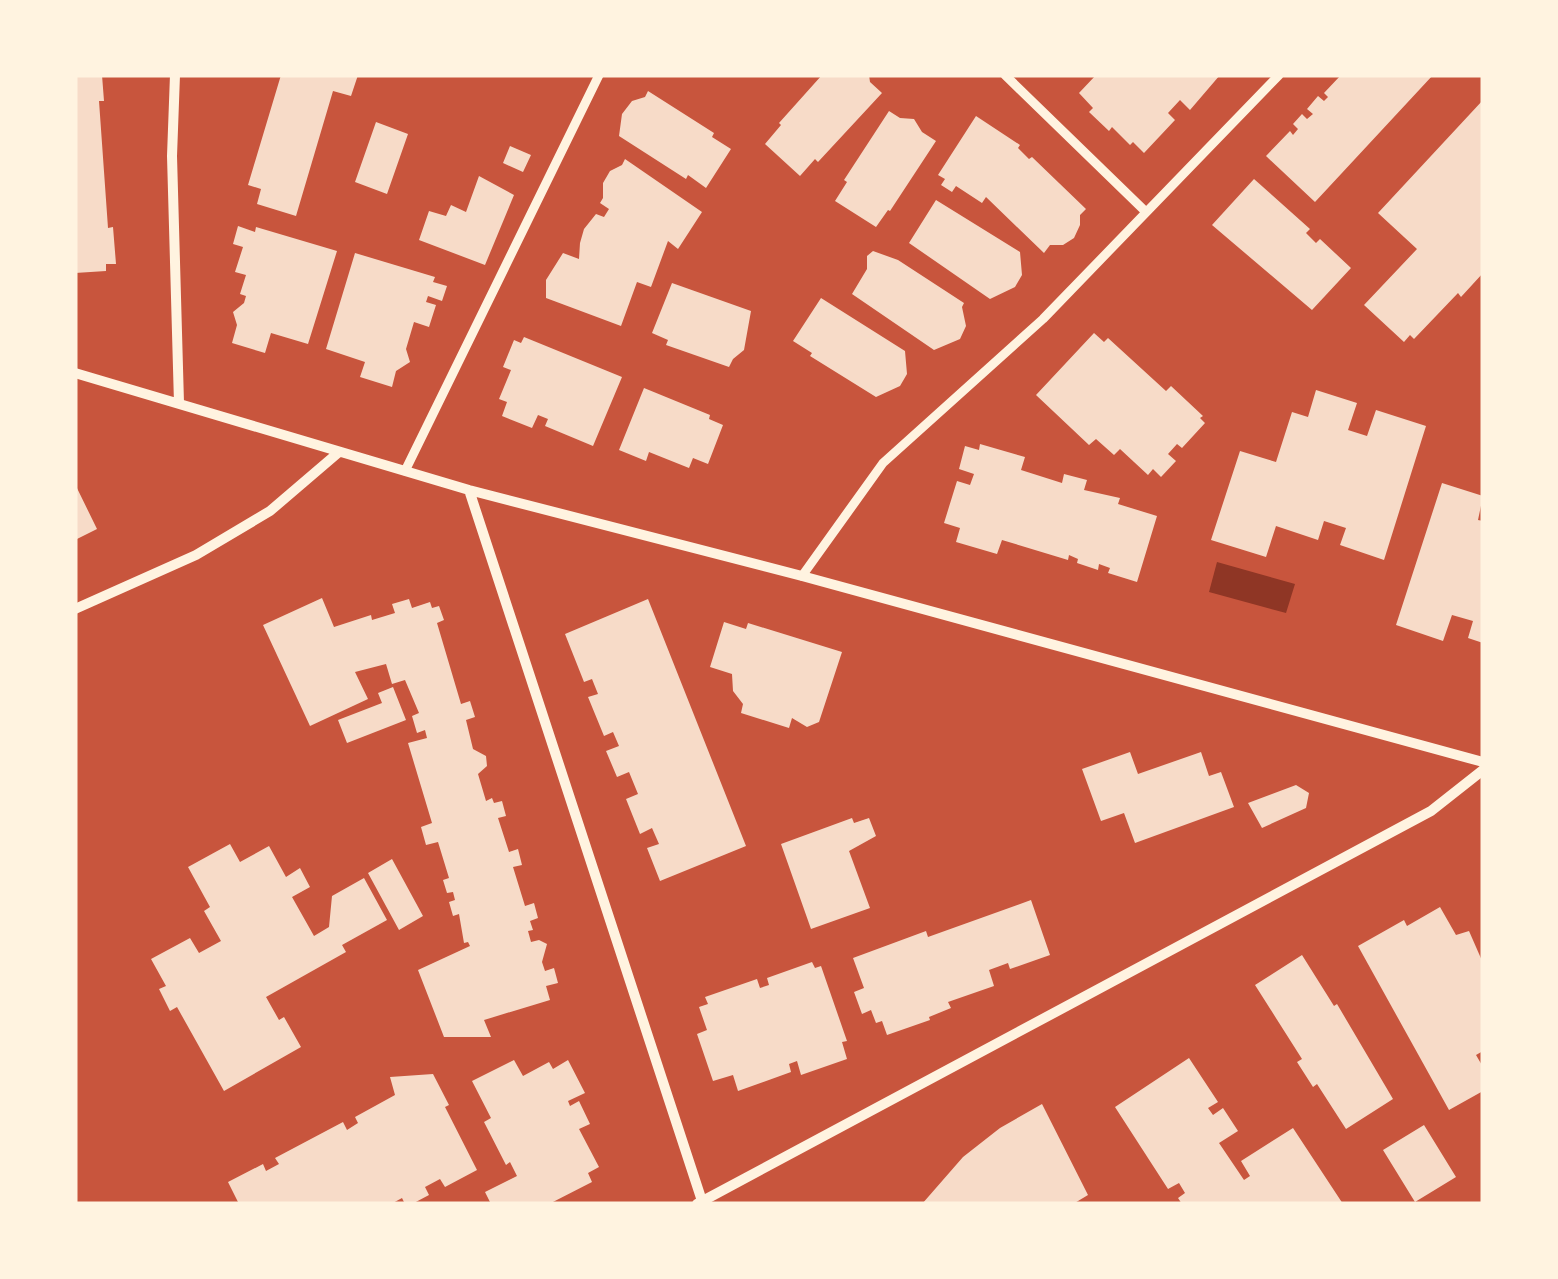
<svg xmlns="http://www.w3.org/2000/svg" width="1558" height="1279" font-family="'DM Sans',sans-serif">
	<rect width="100%" height="100%" fill="#c8553d"/>
	<path fill="#8f3625" d="M1217,562L1295,584L1286,613L1209,592Z"/>
	<path fill="#f7dbc8" d="M75,75H102L104,101H99L108,228L113,227L116,264H106V271L75,273Z
		M281,75H358L351,96L333,91L296,216L257,204L261,189L248,185Z
		M822,75H869L870,82L882,93L818,162L815,159L800,176L765,144L781,125L779,123Z
		M1096,75H1220L1190,110L1180,100L1168,113L1175,120L1144,153L1133,142L1130,145L1112,127L1109,131L1089,112L1093,108L1079,93Z
		M1341,75H1433L1315,202L1266,156L1290,131L1293,135L1298,129L1293,124L1302,114L1307,119L1313,114L1307,109L1318,96L1324,101L1328,97L1324,93Z
		M648,91L714,133L712,137L731,149L706,188L688,175L686,179L619,136L622,114L632,101L645,97Z
		M1483,100V273L1461,297L1458,293L1414,339L1410,335L1404,342L1364,305L1417,249L1378,213Z
		M889,111L900,118L914,119L922,132L936,141L890,211L888,210L876,227L835,201L847,182L844,180Z
		M976,116L1020,145L1018,148L1029,159L1032,157L1086,209L1080,215V225L1074,238L1063,245H1050L1044,253L986,197L982,203L956,186L952,192L941,185L945,179L938,175Z
		M376,122L408,134L387,194L355,182Z
		M510,146L531,155L523,172L503,163Z
		M625,159L702,212L678,249L668,241L651,287L637,282L621,326L546,298V280L563,253L579,259L580,243L584,229L596,214L604,217L609,209L600,203L603,198V183L610,171L622,165Z
		M479,176L514,195L485,265L419,240L429,211L446,216L451,205L466,212Z
		M1254,179L1310,229L1306,233L1316,243L1320,239L1351,268L1312,310L1212,225Z
		M936,200L1020,252L1022,275L1015,287L990,299L909,243Z
		M238,226L255,232L256,227L337,251L308,344L271,333L265,353L232,343L237,325L233,312L244,303L246,296L240,294L246,275L235,272L243,247L233,244Z
		M873,251L898,260L964,303L962,307L966,326L960,339L934,350L852,294L867,269V256Z
		M355,253L435,277L433,282L447,286L442,301L428,296L426,302L436,305L429,327L414,322L406,349L410,362L396,371L392,387L360,377L365,362L326,349Z
		M672,283L751,311L744,350L733,359L729,367L666,345L668,340L652,333Z
		M821,298L905,351L907,374L900,386L876,397L810,356L812,353L793,341Z
		M1094,333L1104,342L1108,338L1166,391L1171,386L1203,416L1200,418L1205,423L1182,448L1177,444L1168,454L1176,461L1161,477L1153,469L1148,475L1120,449L1114,455L1096,439L1089,445L1036,395Z
		M524,337L622,377L593,446L545,426L548,419L538,415L532,428L502,416L507,402L499,399L511,370L503,367L514,340L521,343Z
		M644,388L710,415L709,419L723,425L708,464L693,458L689,468L649,452L646,461L619,450Z
		M1316,390L1357,403L1348,430L1367,436L1376,410L1426,426L1384,560L1340,545L1346,528L1324,521L1318,540L1276,526L1266,557L1211,540L1240,451L1276,462L1292,412L1308,417Z
		M980,444L1025,457L1021,470L1062,483L1064,474L1087,480L1084,490L1120,498L1118,504L1157,516L1137,582L1108,573L1110,568L1099,564L1098,570L1077,563L1078,559L1069,555L1068,560L1002,540L997,554L956,542L960,528L944,523L957,481L970,485L974,474L959,469L965,446L979,450Z
		M1442,483L1483,496L1478,520L1483,521V643L1468,638L1473,621L1452,615L1443,641L1396,625Z
		M75,484L97,529L75,540Z
		M322,598L334,627L371,615L372,620L395,613L392,604L409,599L412,608L430,602L432,608L439,606L444,620L437,623L461,704L470,701L475,717L466,720L473,749L486,756L487,766L478,774L486,801L492,798L494,803L502,801L506,816L498,818L509,852L518,849L522,865L513,867L525,906L534,903L538,918L530,921L533,930L528,931L531,942L539,940L547,944L542,962L545,971L554,968L558,983L546,986L550,1000L484,1020L491,1037H444L418,970L470,946L468,942L464,943L459,914L453,916L449,902L455,900L453,892L447,893L443,880L449,878L438,842L426,845L421,827L432,823L408,743L427,738L425,730L417,733L412,716L419,713L405,680L392,684L386,664L355,672L368,699L310,726L263,625Z
		M648,599L746,846L660,881L647,848L659,844L652,828L640,834L626,799L638,794L629,772L617,777L606,751L619,746L613,732L604,736L588,697L598,694L592,679L584,682L565,634Z
		M724,622L746,629L748,623L842,652L819,722L807,727L792,718L789,728L741,713L743,704L733,691L732,674L710,667Z
		M393,687L406,720L347,743L338,720L382,703L378,693Z
		M1130,752L1138,774L1201,752L1209,776L1221,772L1234,807L1135,843L1124,813L1101,821L1082,769Z
		M1296,785L1309,793L1306,808L1262,828L1248,803Z
		M852,818L854,823L869,818L876,836L849,851L870,908L811,929L781,844Z
		M230,844L240,862L269,846L286,877L300,868L310,887L292,897L314,936L329,927L332,896L364,878L387,920L342,945L346,952L266,997L279,1020L284,1017L301,1047L224,1091L177,1007L170,1011L159,989L166,986L151,959L190,938L199,953L221,941L204,911L210,907L188,867Z
		M392,859L423,916L399,930L368,873Z
		M1031,900L1050,955L1010,969L1008,963L989,970L994,986L948,1002L951,1008L929,1017L930,1020L887,1035L882,1021L876,1023L871,1010L862,1014L854,992L864,988L853,958L926,931L928,937Z
		M1440,907L1456,935L1469,931L1483,963V1051L1476,1055L1483,1067V1091L1449,1110L1358,946L1404,920L1407,926Z
		M1302,955L1334,1006L1337,1004L1393,1099L1346,1129L1317,1084L1313,1087L1297,1062L1302,1059L1255,985Z
		M812,962L815,968L821,966L847,1041L842,1042L847,1059L801,1075L797,1061L789,1064L791,1072L738,1091L733,1075L713,1081L697,1034L707,1030L699,1007L708,1004L705,997L757,979L760,988L769,985L767,978Z
		M1189,1058L1218,1102L1208,1108L1213,1115L1223,1108L1238,1131L1219,1143L1244,1180L1250,1176L1241,1161L1293,1128L1343,1204H1182L1178,1198L1185,1193L1179,1183L1168,1189L1115,1107Z
		M514,1060L523,1076L549,1062L553,1069L568,1060L585,1093L568,1101L570,1106L579,1101L590,1124L579,1129L599,1167L588,1173L592,1182L549,1204H491L485,1192L517,1176L510,1162L506,1165L484,1122L491,1118L472,1081Z
		M433,1074L449,1105L445,1107L477,1170L445,1187L440,1179L425,1187L429,1195L412,1204H405L402,1198L391,1204H239L228,1182L263,1164L266,1171L279,1164L275,1158L343,1122L347,1130L358,1123L355,1117L395,1095L390,1077Z
		M1042,1104L1088,1195L1073,1204H922L963,1157L1000,1128Z
		M1424,1125L1456,1177L1415,1202L1383,1150Z"/>
	<g fill="none" stroke-linecap="round" stroke-linejoin="round">
		<path stroke="#fff3e0" stroke-width="9" d="M1005,75L1146,212
			M405,471L599,75
			M802,576L883,463L1043,319L1279,75"/>
		<path stroke="#fff3e0" stroke-width="10" d="M175,75L172,156L179,403
			M75,373L469,490L802,576L1483,762
			M469,490L703,1204
			M75,609L196,555L270,511L339,452
			M697,1204L1431,811L1483,770"/>
	</g>
	<rect width="1558" height="1279" fill="none" stroke="#fff3e0" stroke-width="155"/>
</svg>
